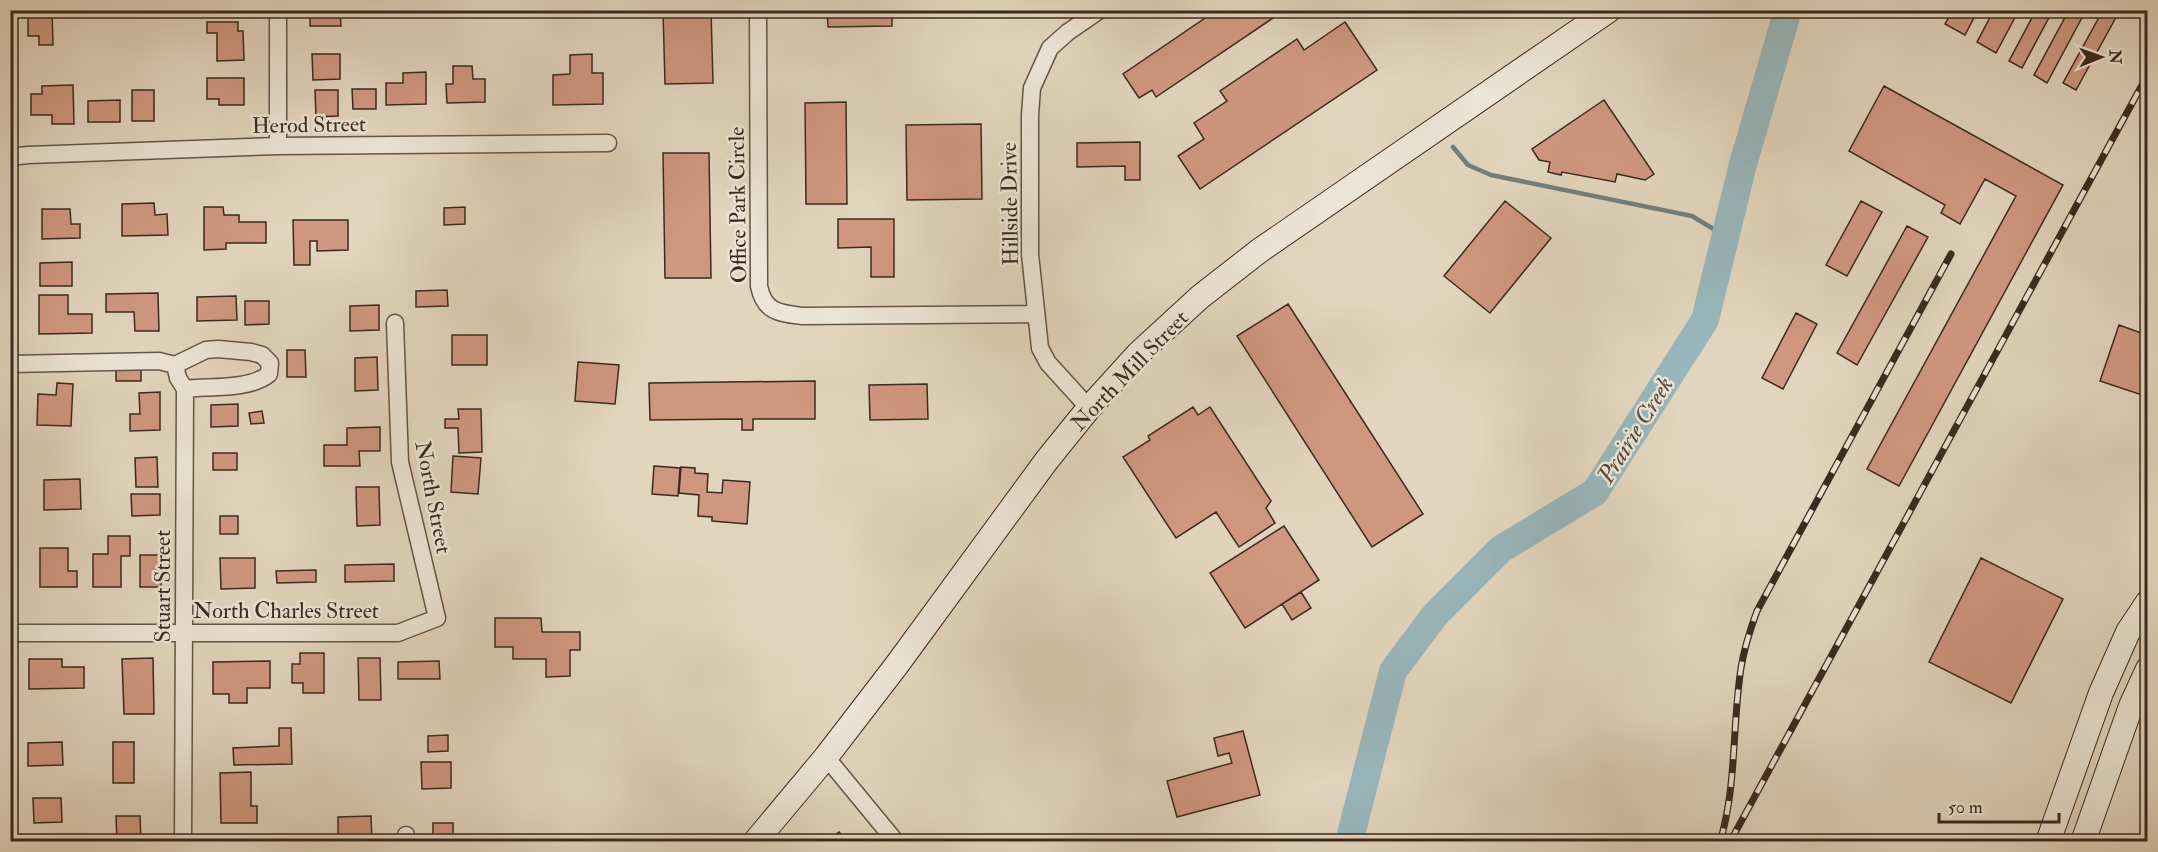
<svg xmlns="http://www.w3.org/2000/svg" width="2158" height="852" font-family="'IM FELL Double Pica',serif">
	<rect width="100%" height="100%" fill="#e2d5bd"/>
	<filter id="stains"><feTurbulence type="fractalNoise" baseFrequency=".00333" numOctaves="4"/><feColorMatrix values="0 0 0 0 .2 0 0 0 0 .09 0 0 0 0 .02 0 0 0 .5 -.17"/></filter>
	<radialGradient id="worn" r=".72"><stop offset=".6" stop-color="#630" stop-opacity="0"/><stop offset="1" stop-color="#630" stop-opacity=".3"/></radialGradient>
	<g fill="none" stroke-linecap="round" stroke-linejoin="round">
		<path stroke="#737e7c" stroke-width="4.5" d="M1453,147L1468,165L1491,175L1692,216L1725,236"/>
		<path stroke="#98b6bb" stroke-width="28" d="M1349,842L1393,671L1435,615L1501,549L1595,492L1705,320L1743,164L1788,10"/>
	</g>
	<path fill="#d09780" stroke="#3b2a1e" stroke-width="1.5" d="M28,10H52L53,45H39V36H28Z
		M310,10H340L341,26H310Z
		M663,10H711L713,83L665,84Z
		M827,10H892V26L828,27Z
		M990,10H1036V17H990Z
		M1217,10H1285L1156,97L1152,90L1139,98L1123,74Z
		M1953,10H1978L1965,35L1945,24Z
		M1994,10H2019L1996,53L1977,42Z
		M2036,10H2053L2022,68L2009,61Z
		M2069,10H2086L2047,83L2034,75Z
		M2103,10H2120L2076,90L2063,83Z
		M207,22H238V31H243L244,60L217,61V33H207Z
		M1345,22L1377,70L1200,189L1178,156L1204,139L1194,123L1227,101L1220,91L1297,39L1304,50Z
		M312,54H340V79L313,80Z
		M592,54V73H603V104L553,105V75L570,74V55Z
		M453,66H472L473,79H485V102L447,103L446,84H453Z
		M426,72V104L386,105V83H403V73Z
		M207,78H244V105H219V99H207Z
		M73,85L74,124H52V115H31V94H42V86Z
		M1884,86L2063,185L1899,486L1867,469L2016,196L1985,179L1960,224L1941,213L1945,205L1849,151Z
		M352,89H376V109H353Z
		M132,90H154V121H132Z
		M315,90H338V116L316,117Z
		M120,100V122H88V101Z
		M1604,100L1654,174L1645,180L1617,174L1615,182L1562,172L1561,175L1548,172L1550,162L1539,160L1532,149Z
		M846,102L847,204H806L805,103Z
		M981,124L982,199L907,200L906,125Z
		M1140,142V180H1125V166L1077,167V143Z
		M663,153H709L711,278H665Z
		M1505,201L1551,238L1490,313L1444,276Z
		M1861,201L1882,212L1847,276L1826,265Z
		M154,203L155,215L167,214L168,235L122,236V204Z
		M204,207H223L224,215H239V222H266V243H226V249L204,250Z
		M465,207V224L444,225V208Z
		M42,209H70L71,224H80V238L42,239Z
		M838,219H894V277H871V247L838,248Z
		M293,220H348V250L317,251V241H310V265H294Z
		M1907,226L1928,237L1857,365L1837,353Z
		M72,262V286H40V263Z
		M447,290L448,306L416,307V291Z
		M158,293L159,331H135L134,312H106V294Z
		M39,295H68V314H92V333L39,334Z
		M236,296L237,320L197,321V297Z
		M245,301H269V324L245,325Z
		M1288,304L1423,514L1372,547L1237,336Z
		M379,305V330L350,331V306Z
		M1796,313L1817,324L1783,389L1762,378Z
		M2148,322V397L2100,381L2119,325L2144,334Z
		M452,335H487V365H452Z
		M287,350H305L306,377H287Z
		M377,357L378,390L355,391V358Z
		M578,362L619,365L615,404L575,401Z
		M141,367V381H116V368Z
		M815,381V419H753V430H742V419L650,420L649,383Z
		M57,383L73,384L71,426L37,425L38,394L56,395Z
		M927,384L928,419L870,420L869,385Z
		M160,392V430L130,431V414H140L139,393Z
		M238,404V426L211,427V405Z
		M1193,407L1198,415L1210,407L1271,501L1266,508L1275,523L1239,547L1216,512L1176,538L1123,457L1150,440L1148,436Z
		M458,409H481L482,452L459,453L458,428H445V419H459Z
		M262,411L264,423L251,424L249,413Z
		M380,427V451H359L360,466H324V445H347V428Z
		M213,453H237V470H213Z
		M453,456L481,458L478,494L451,492Z
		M157,457L158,487H136L135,458Z
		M654,466L680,468L678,496L652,494Z
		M681,467L695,468V473L708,474L707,492L722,493L723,480L750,482L747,524L712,521V517L698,516L699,495L679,493Z
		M80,479L81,509L44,510V480Z
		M356,487H379L380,525L357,526Z
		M131,494H160V515L132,516Z
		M220,516H238V534H220Z
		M1284,526L1319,580L1245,628L1210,573Z
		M108,536H130V556H121V587H93V554H108Z
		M40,548H68V571H77V587H40Z
		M140,555H161V587H140Z
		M220,558H255V588L221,589Z
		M1981,558L2063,599L2011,703L1929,662Z
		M394,564V581L345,582V565Z
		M316,570V582L277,583L276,571Z
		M1301,592L1311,608L1292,620L1282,604Z
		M495,618H541L542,632H580V650H570V676L546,677V659H513V647H495Z
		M300,653H324V693H303V683H292V664H300Z
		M153,658L154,714H124L122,659Z
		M358,658H380L381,700H359Z
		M29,659H62V667H84V688L29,689Z
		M270,661V688H247V703H229V694H213V662Z
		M439,661L440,679H398V662Z
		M279,728H291L292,764L234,765L233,748L279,746Z
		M1243,731L1260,795L1177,817L1167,781L1232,763L1229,753L1218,756L1214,738Z
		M448,735V751L428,752V736Z
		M62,742L63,765L28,766V743Z
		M113,742H134V783H113Z
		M421,762H451V788L422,789Z
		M251,772V806H257V823H221L220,773Z
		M33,798H61L62,822L34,823Z
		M116,816H140L141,842H117Z
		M371,816L372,842H338V817Z
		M433,823H453V842H433Z
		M839,832L847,842H826Z"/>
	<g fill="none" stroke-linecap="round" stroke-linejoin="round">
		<g stroke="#655546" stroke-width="19">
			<path id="minor" d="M758,10L759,286C764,312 779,313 802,316L1036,314
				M278,146V10
				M10,157L28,155L278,146L608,143
				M10,364L159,361L175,365L178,378L185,389L183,842
				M175,365L206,350L218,349L251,352L262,355L270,363L269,374C250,390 209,386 185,389
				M1089,408L1048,363L1040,348L1030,254V115L1032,88L1050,48L1068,32L1100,10
				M10,633H398L437,618L400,462L395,323
				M826,757L896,842
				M406,835V842"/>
		</g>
		<g stroke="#3b2a1e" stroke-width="26">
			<path id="secondary" d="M755,842L826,757L896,666L1047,460L1089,408L1139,353L1200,297L1259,251L1609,10
				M2048,842L2101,693L2128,632L2148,602
				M2083,842L2131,706L2148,669"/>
		</g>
		<use href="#minor" stroke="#ece4d4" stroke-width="16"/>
		<use href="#secondary" stroke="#ece4d4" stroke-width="24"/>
		<g stroke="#3b2a1e" stroke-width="7">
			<path id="rail" d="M1720,842C1737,785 1732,726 1741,668C1744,649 1750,630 1757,611L1951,254
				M1730,842L2148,74"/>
		</g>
		<use href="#rail" stroke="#ece4d4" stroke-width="4.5" stroke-dasharray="14" stroke-linecap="butt"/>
	</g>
	<g text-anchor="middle" stroke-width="5" stroke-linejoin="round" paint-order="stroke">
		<g font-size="22" fill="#3b2a1e" stroke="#ece4d4">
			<text transform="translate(309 124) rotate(-1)" y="8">Herod Street</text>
			<text transform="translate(1009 204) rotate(-91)" y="8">Hillside Drive</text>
			<text transform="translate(737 205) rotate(-91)" y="8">Office Park Circle</text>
			<text transform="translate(1129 370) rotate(-46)" y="8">North Mill Street</text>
			<text transform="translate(434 497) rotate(79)" y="8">North Street</text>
			<text transform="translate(162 586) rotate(-90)" y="8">Stuart Street</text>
			<text x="286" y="618">North Charles Street</text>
		</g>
		<g font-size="24" font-style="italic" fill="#524d45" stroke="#ece4d4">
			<text transform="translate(1635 430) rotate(-58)" y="8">Prairie Creek</text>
		</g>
	</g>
	<rect width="2158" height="852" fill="none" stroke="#e2d5bd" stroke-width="36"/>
	<rect x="12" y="12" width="2134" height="828" fill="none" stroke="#3b2a1e" stroke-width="3"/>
	<rect x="18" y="18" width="2122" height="816" fill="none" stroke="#3b2a1e" stroke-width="1.5"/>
	<g transform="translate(2101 57) rotate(89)" stroke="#ece4d4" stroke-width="4.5" paint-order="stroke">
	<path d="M0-4.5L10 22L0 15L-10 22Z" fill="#3b2a1e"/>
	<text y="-9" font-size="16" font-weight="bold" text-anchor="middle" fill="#3b2a1e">N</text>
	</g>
	<path d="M1939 813v9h120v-9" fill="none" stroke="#3b2a1e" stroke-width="3"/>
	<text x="1948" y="813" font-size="18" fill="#3b2a1e" stroke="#ece4d4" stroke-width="4.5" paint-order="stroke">50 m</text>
	<rect width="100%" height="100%" filter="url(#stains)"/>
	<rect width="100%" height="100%" fill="url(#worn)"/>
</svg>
